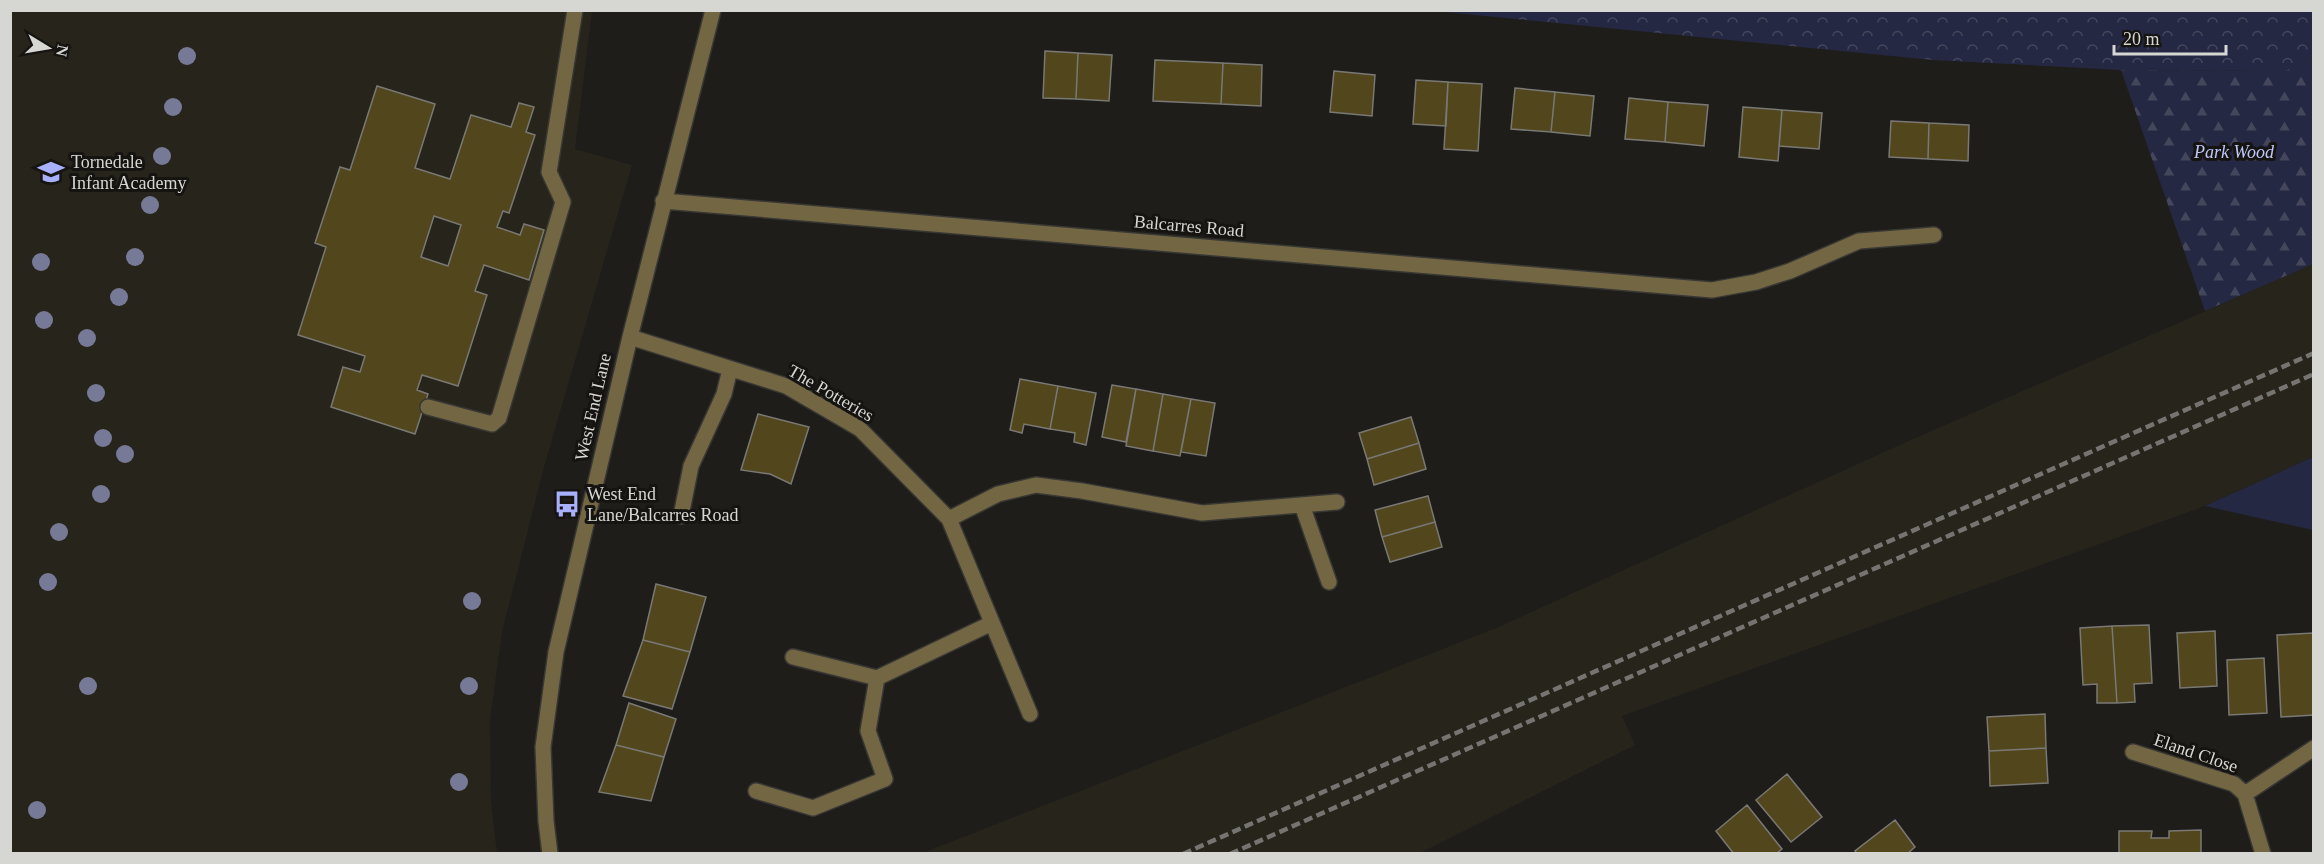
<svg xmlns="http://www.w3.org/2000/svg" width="2324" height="864" font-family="Georgia,serif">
	<defs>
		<pattern id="forest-firs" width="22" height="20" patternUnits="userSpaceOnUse" patternTransform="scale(1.5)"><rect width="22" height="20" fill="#252842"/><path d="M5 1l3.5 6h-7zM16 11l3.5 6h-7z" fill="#44465c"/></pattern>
		<pattern id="park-crowns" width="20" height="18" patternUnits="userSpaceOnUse" patternTransform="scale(1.5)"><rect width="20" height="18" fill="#252842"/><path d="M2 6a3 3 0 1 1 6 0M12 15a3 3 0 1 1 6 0" fill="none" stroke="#44465c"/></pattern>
	</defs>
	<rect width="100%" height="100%" fill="#1e1d1a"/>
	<path fill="#26241b" d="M10,11H592L575,149L632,165L544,467L502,632L490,720L491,801L497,853H11Z
		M2313,264V457L2205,506L1622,716L1635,745L1420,853L920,854L1496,628L1904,443Z"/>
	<path fill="#252842" d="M2313,457V530L2205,506Z"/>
	<path fill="url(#forest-firs)" d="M2313,57V264L2205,311L2121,70L2284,71Z"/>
	<path fill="url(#park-crowns)" d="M1435,11H2313V57L2285,71L2121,70L1933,60Z"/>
	<path fill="#52461d" stroke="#797874" stroke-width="1.5" fill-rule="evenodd" d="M1045,51L1078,53L1076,99L1043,98Z
		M1078,53L1112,55L1109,101L1076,99Z
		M1155,60L1223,63L1221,104L1153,101Z
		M1223,63L1262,65L1261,106L1221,104Z
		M1334,71L1375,75L1372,116L1330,112Z
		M1416,80L1448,82L1446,126L1413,124Z
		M1448,82L1482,84L1478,151L1444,149Z
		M377,86L435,104L415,168L450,179L471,115L511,127L519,103L534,107L526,132L535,135L509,213L503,211L497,227L520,235L524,224L544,230L529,280L484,265L475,291L487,295L458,386L422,375L417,390L428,394L415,434L331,407L343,367L360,372L365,356L298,335L326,247L315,243L340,167L350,170ZM434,216L461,225L448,266L421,257Z
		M1515,88L1555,92L1551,132L1511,129Z
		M1555,92L1594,96L1590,136L1551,132Z
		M1629,98L1668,102L1665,142L1625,139Z
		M1668,102L1708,105L1704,146L1665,142Z
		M1743,107L1782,110L1778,161L1739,157Z
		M1782,110L1822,113L1819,149L1779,146Z
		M1891,121L1929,123L1928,159L1889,157Z
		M1929,123L1969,125L1968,161L1928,159Z
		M1020,379L1058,386L1050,429L1024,424L1022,433L1010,430Z
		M1112,385L1136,389L1126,442L1102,437Z
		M1058,386L1096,393L1086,445L1074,442L1075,433L1050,429Z
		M1136,389L1163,394L1153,451L1126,446Z
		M1163,394L1191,399L1180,456L1153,451Z
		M1191,399L1215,403L1206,456L1181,452Z
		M758,414L809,427L791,484L770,474L741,470Z
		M1411,417L1419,443L1367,459L1359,433Z
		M1419,443L1426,469L1374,485L1367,459Z
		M1428,496L1435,522L1382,537L1375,510Z
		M1435,522L1442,547L1390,562L1382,537Z
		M656,584L706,597L690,652L643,640Z
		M2149,625L2152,683L2134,684L2135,702L2117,703L2112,626Z
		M2112,626L2117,703H2097V684L2083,685L2080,628Z
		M2215,631L2217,686L2180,688L2177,633Z
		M2313,633L2314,715L2281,717L2277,635Z
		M643,640L690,652L672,709L623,696Z
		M2264,658L2267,713L2229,715L2227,660Z
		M629,703L676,719L664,757L616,745Z
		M2045,714L2046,748L1989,751L1987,717Z
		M616,745L664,757L651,801L599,792Z
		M2046,748L2048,783L1990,786L1989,751Z
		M1787,774L1822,817L1791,842L1756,800Z
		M1747,805L1782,849L1776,854H1734L1716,831Z
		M1895,820L1915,847L1907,854H1857L1855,851Z
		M2201,830V854H2119V831H2152L2151,838H2169V831Z"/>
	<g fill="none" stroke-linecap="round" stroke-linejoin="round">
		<g stroke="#383734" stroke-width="18">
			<path id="minor" d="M663,201L1712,290L1756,282L1790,271L1859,241L1934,235
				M630,337L786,386L860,429L949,519L1030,714
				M428,407L492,424L499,418L563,202L549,172L575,10
				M1302,505L1329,582
				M681,516L691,466L724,394L730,369
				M949,519L998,494L1036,485L1082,491L1202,513L1337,502
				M877,678L992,623
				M2133,752L2234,784L2245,794L2263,854
				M756,791L813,808L885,779L868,731L877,678L793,657
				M2245,794L2314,748
				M550,854L546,821L543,747L556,652L630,337L713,10"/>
		</g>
		<use href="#minor" stroke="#736743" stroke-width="15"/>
		<path stroke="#757471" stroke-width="4.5" stroke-dasharray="9 4.5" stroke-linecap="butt" d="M1183,854L2314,353
			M1230,854L2314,374"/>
	</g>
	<g fill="#777a96">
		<circle cx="187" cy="56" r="9"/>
		<circle cx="173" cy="107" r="9"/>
		<circle cx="162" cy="156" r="9"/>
		<circle cx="150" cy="205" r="9"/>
		<circle cx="135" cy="257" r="9"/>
		<circle cx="41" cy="262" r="9"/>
		<circle cx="119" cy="297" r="9"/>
		<circle cx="44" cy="320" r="9"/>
		<circle cx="87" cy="338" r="9"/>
		<circle cx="96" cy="393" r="9"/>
		<circle cx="103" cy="438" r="9"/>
		<circle cx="125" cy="454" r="9"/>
		<circle cx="101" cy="494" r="9"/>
		<circle cx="59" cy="532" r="9"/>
		<circle cx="48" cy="582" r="9"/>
		<circle cx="472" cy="601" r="9"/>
		<circle cx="88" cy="686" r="9"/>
		<circle cx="469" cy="686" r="9"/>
		<circle cx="459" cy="782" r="9"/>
		<circle cx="37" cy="810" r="9"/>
	</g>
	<defs>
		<g id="school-bare" transform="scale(2.07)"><path d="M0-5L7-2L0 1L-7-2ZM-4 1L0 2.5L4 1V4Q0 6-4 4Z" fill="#a8b0fc" stroke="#151411" stroke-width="2.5" paint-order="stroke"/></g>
		<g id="bus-bare" transform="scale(2.07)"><path d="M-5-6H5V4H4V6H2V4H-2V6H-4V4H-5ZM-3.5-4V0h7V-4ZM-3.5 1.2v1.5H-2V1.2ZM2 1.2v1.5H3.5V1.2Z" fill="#a8b0fc" stroke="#151411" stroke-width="2.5" paint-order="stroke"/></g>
	</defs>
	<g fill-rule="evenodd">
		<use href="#school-bare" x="51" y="172"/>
		<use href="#bus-bare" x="567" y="504"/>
	</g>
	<g text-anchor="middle" stroke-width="6" stroke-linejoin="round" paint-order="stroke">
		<g font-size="18" font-style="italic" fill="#c0c7fb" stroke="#151411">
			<text x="2234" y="158">Park Wood</text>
		</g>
		<g font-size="18" fill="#d6d6d3" stroke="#151411" text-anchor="start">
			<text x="71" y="168">Tornedale<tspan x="71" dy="21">Infant Academy</tspan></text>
			<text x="587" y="500">West End<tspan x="587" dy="21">Lane/Balcarres Road</tspan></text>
		</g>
		<g font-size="18" fill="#d6d6d3" stroke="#151411">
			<text transform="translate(1189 226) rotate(5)" y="6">Balcarres Road</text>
			<text transform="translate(831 393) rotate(30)" y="6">The Potteries</text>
			<text transform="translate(593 407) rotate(-77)" y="6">West End Lane</text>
			<text transform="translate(2196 753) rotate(19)" y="6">Eland Close</text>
		</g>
	</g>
	<rect width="2324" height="864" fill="none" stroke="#d6d6d3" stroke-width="24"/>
	<g transform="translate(48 48) rotate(101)" stroke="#151411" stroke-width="4.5" paint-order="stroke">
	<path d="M0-4.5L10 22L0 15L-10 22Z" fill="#d6d6d3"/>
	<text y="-9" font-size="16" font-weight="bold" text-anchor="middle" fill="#d6d6d3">N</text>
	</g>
	<path d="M2114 45v9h112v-9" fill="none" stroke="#d6d6d3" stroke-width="3"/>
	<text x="2123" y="45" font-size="18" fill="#d6d6d3" stroke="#151411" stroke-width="4.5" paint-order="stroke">20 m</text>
</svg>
